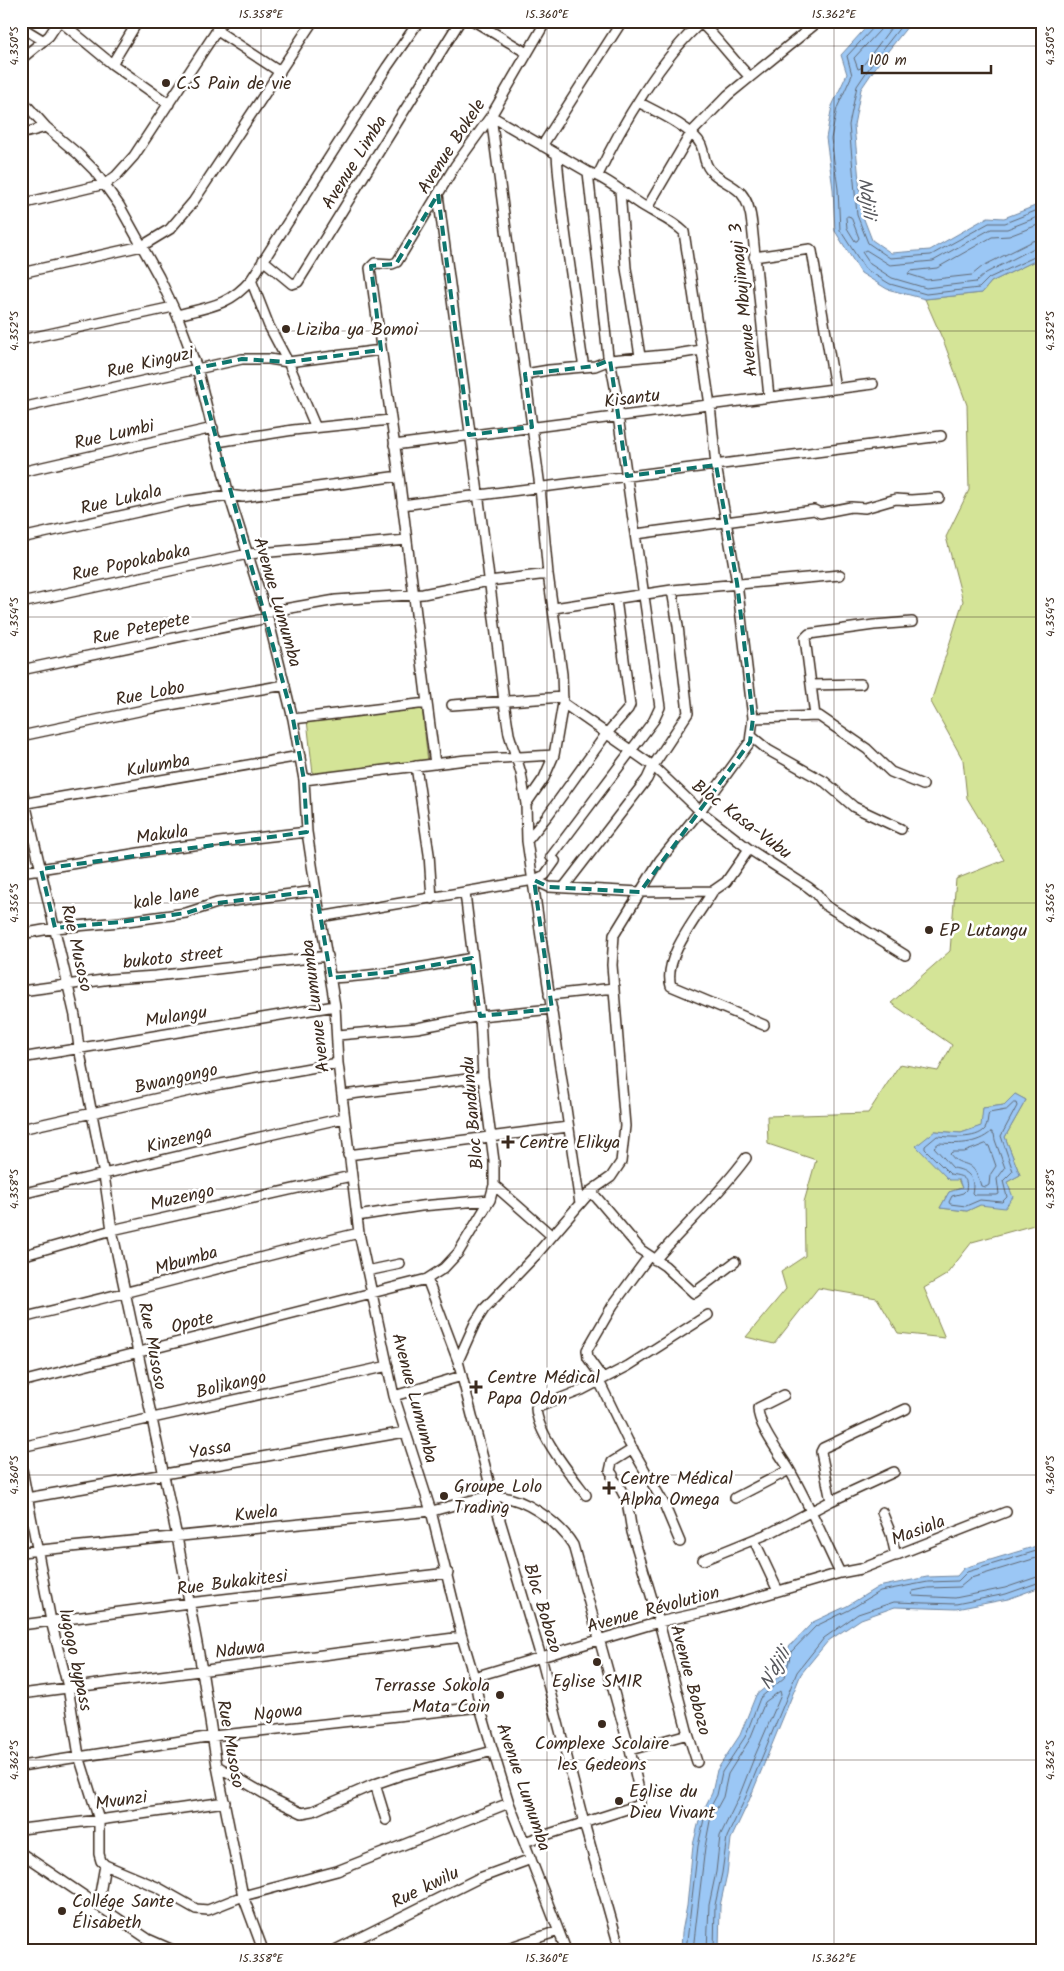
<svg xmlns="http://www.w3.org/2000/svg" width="1064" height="1971" font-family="Kalam,sans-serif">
	<rect width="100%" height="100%" fill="#fff"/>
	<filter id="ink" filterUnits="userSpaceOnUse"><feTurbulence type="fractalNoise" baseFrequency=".02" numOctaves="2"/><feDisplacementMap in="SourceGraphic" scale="10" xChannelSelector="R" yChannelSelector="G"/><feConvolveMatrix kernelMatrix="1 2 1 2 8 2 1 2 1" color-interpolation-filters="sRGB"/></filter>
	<g filter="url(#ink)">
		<path fill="#d4e497" stroke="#88875a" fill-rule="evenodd" d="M1041,258L1043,261V1063L1037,1066L1043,1073V1220L1034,1225L972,1242L946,1275L924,1288L945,1338L898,1333L877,1298L818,1288L774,1344L746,1337L786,1289L781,1272L805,1256L804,1202L816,1160L768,1144L767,1116L868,1113L900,1064L938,1071L952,1045L891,1003L950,951L956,879L1004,860L967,798L963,760L931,702L963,601L946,537L969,490L967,405L945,345L925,299L982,293L991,282ZM1015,1094L1026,1100L1005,1137L1020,1175L1007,1182L980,1205L967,1211L940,1208L949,1192L962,1188L935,1131L961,1133L982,1126L983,1108L1004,1105Z
			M422,707L428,762L313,774L307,720Z"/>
		<path fill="#9bc7f5" stroke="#75889f" d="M872,21H912L880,61L861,89L854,125L862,214L872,240L891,253L930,250L988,217L1004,218L1043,203V257L991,282L982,293L925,299L887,289L861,273L835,231L833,189L826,138L832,106L847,74L841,55Z
			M1015,1094L1026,1100L1005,1137L1020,1175L1007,1182L1013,1197L1005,1208L980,1205L967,1211L940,1208L949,1192L962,1188L959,1180H949L916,1146L935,1131L961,1133L981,1126L983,1108L1004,1105Z
			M1043,1544V1586L1008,1599L956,1609L895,1607L861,1619L828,1641L801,1674L748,1803L731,1839L727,1874L720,1906L719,1950H681L682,1932L687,1906L693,1845L700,1817L712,1793L717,1770L740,1735L756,1695L781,1675L786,1650L813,1622L847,1606L878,1587L927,1577L957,1576L964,1568Z"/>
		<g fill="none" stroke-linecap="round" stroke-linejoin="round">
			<path stroke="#616974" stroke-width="1" d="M876,21L874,27L847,56L852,75L837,108L831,139L838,189L840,230L865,269L890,284L926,294L979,288L989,278L1043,253
				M882,21L880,30L854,58L858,69L861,68L896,21
				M905,21L876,58L857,86L849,125L857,215L868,243L890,258L931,255L989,223H1005L1043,208
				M1043,215L1007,229H991L933,261L890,265L866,250L862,252L870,264L892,278L926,288L976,282L986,273L1036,247L1043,246
				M848,216L851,217L859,238L857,241H855L847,228L846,218Z
				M1043,223L1009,236L992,237L937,268L910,271L908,274L927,280L972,275L983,266L1033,241L1043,239
				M1014,1103H1016L1017,1106L1001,1136L1013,1171L1003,1181L1007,1197L1002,1202L980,1200L966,1206L950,1204L949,1202L952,1196L963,1193L966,1190C969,1176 960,1176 950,1174L925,1149V1146L937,1136C949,1137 976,1140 985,1129C988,1125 987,1117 989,1113L1006,1110Z
				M991,1132L994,1134L995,1140L1005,1168L997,1179L999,1194L997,1195H974L972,1193C976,1177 967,1170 953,1168L934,1147L939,1143C957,1144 976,1145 991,1132Z
				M986,1144L989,1146L996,1166L990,1175L989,1185L986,1187L981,1186C973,1155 961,1170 950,1154L952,1152H964Z
				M1043,1556L971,1578L960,1587L928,1588L913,1591L911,1594L913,1596L955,1598L1005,1588L1043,1575
				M686,1950L698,1846L704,1819L717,1795L722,1772L745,1737L760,1698L785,1677L791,1652L816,1626L849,1610L880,1591L928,1582L958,1581L967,1572L1043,1549
				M693,1950L705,1847L710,1821L723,1797L728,1774L750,1739L765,1702L780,1691L781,1695L754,1758L738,1799L720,1836L716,1872L709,1905L707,1950
				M714,1950L715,1905L722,1873L727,1837L744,1801L797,1672L824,1638L858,1614L894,1602L956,1604L1006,1594L1043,1581"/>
			<g stroke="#3b2a1e" stroke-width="12">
				<path id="minor" d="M60,21L112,64L169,104
					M474,21L527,53
					M701,23C719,40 733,60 750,77
					M21,27L44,41
					M216,30L280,72
					M21,59L49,36L59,21
					M112,64L138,21
					M21,99L46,127L78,154L94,170L119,205L159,277L177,315L197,368L229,495L268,618L293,719L304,780L307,832L316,891L335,1006L338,1063L359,1233L394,1396L431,1511L462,1637L474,1677L480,1707L493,1751L509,1803L566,1950
					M638,102C655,111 693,128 701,145C705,154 703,162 710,170C718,180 731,183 741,193C748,201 751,214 752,225L769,397
					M491,116L540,487L548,574L562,674L563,703L554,755L544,778L526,804
					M21,134L46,127
					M542,146L622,21
					M557,155C560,202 567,247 574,294C577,318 579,342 584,367
					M598,175C621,126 662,56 703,21
					M620,191L626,268L640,356
					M438,194C460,364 485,532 504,702L509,734L521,773L526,804L527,841L580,1204
					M21,204L105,184L116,176L134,156L223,21
					M647,208L691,133L728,95L819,21
					M754,257L810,249L812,251L835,388
					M263,260L292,284L298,282L460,21
					M21,273L142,246L170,229L193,202L313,21
					M251,280L269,326L288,362L316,428
					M177,315C208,307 229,306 251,280L387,67L419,21
					M21,340L173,307
					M525,374L549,370L595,366L610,360L676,354L701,350
					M21,408L242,359H269L288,362L381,350
					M217,442L293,430L390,420
					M394,445L873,384
					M21,472L213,428
					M402,505L941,436
					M636,534L814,510L820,513L851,507L865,508L896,499L911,500L939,498
					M21,538L187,501L229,495L243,497L399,476
					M21,603L248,554L407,540
					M554,608L672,590L840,575
					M267,612L336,600L423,594L489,581L548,574
					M21,670L268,618
					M811,685L861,684
					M427,703L399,476L370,268L375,263L392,264L397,262L455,166L491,116L546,21
					M563,703L653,766L700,811L749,849L808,887L817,894L825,905L905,955
					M452,705L563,697
					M815,716L805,638L809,634L874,625L912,622
					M753,718L819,716L867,749L891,772L923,785
					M293,719L427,703L435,764
					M21,736L153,708L285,685
					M751,736L768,750L825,782L854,807L901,829
					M416,766L429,854L432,899
					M304,780L466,760L554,755
					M21,785L75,1016L79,1048L104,1175L112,1230L177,1537L202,1670L217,1766L243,1896L263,1950
					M21,804L300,756
					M527,841L548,815L607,733L628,709L630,705L616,599
					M21,872L176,847L307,832
					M534,880L549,887L640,892L713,891L726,882L749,849
					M564,887L647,779L653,766L688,713L678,626L672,590
					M713,891C699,915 662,958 671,986L764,1025
					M320,917L534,880L545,875L555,861L551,857L654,720L660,707L618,416V403L610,360L608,356L588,172
					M21,934L55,928L120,922L186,913L217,903L316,891
					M331,978C379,976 425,967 472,958
					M21,991L111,979L156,976L328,956
					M549,995L614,988
					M338,1035L417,1028L480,1016L552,1009
					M21,1058L335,1006
					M343,1095L483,1077
					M21,1129L221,1084L338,1063
					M348,1155L568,1127
					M494,1185L552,1236
					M591,1191L641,1250L665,1266L694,1293L735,1262
					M21,1194C129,1168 236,1142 344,1118
					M357,1216L421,1206L490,1200
					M21,1256L112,1230L351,1176
					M655,1260C685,1225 719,1195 746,1158
					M367,1271L400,1264
					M427,1279L458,1361L493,1497L541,1657L584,1823L620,1950
					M21,1318C134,1292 246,1260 359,1233
					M458,1361L475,1323L484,1309L535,1256L591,1191L611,1177L621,1162L625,1126L612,965L614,935L660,860L700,811L750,742L753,718L737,583L716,465L710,405L684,232C673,221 658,215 645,207C626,195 608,179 588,172L491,116
					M603,1379L588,1358L587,1350L613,1305L649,1256
					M599,1381L628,1441L664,1504L680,1542
					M21,1382L427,1279L444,1268L458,1253L490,1200L494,1185V1161L483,1077L480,1016L465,893
					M784,1395L758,1408C758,1426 780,1454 789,1469C808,1502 823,1538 840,1573
					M394,1396L462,1376
					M21,1447L388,1366
					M633,1449L612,1462L610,1471L613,1475L612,1477L619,1486L627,1501L632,1532L659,1622L688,1734L697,1762
					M21,1464L51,1621L68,1687L79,1756L99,1820V1854L101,1861L105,1865L157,1887L196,1909L208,1910L243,1896L337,1871L509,1803
					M586,1495C571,1475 537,1434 536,1408L582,1390L628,1366L708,1315
					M735,1498L789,1470
					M21,1499L405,1432
					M831,1501L821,1452L823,1448L906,1409
					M882,1512L891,1534L896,1556
					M754,1540L778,1591
					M21,1552L431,1511C451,1507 472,1498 492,1497C521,1494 559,1522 573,1545L630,1750L641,1799L640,1804L636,1806L524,1842
					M703,1560L772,1532L831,1501L894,1472
					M21,1625L189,1603L448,1573
					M474,1677L659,1622L717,1609L840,1573L861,1569L1006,1512
					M21,1694L462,1637
					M630,1750L688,1734
					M21,1766L213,1736L480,1707
					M217,1766L275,1800L302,1813L313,1811L375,1784L401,1775L493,1751
					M375,1784L386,1820
					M21,1829L99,1820L225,1802
					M21,1853L148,1939L173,1950
					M98,1905L105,1865
					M335,1950L477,1879L531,1859
					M502,1950L558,1931"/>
			</g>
			<use href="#minor" stroke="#fff" stroke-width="9"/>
		</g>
	</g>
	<path fill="none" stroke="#0f766e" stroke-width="4" stroke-dasharray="10 6" stroke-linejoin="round" d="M438,194L469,435L532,427L525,374L595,366L610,360L627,476L716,465L737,583L753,718L750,742L640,892L549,887L534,880L552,1009L480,1016L472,958L401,971L331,978L316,891L217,903L186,913L120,922L55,928L41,869L307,832L304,780L293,719L197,368L242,359L288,362L381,350L371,266L396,264Z"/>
	<path fill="none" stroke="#3b2a1e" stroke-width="1" stroke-opacity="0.45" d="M261,21V1950M547,21V1950M834,21V1950M21,46H1043M21,331H1043M21,617H1043M21,903H1043M21,1189H1043M21,1475H1043M21,1760H1043"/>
	<g fill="#3b2a1e" stroke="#fff" stroke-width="2">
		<circle cx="166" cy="83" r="5"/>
		<circle cx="286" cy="329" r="5"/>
		<circle cx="929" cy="930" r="5"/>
		<path d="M505.5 1134.5h5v5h5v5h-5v5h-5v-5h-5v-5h5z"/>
		<path d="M473.5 1379.5h5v5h5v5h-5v5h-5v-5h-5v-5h5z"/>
		<path d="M606.5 1480.5h5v5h5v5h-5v5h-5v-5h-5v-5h5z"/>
		<circle cx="444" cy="1496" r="5"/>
		<circle cx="597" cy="1662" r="5"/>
		<circle cx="500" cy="1695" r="5"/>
		<circle cx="602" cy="1724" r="5"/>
		<circle cx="619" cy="1801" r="5"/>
		<circle cx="62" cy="1911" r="5"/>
	</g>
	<g text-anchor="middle" stroke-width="5" stroke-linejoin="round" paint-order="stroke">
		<g font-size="18" fill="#3b2a1e" stroke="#fff" text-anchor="start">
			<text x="176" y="89">C.S Pain de vie</text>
			<text x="296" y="335">Liziba ya Bomoi</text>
			<text x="939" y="936">EP Lutangu</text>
			<text x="519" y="1148">Centre Elikya</text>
			<text x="487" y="1383">Centre Médical<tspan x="487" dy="21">Papa Odon</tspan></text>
			<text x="620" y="1484">Centre Médical<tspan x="620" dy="21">Alpha Omega</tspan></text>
			<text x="454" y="1492">Groupe Lolo<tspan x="454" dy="21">Trading</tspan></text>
			<text x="597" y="1687" text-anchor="middle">Eglise SMIR</text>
			<text x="490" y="1691" text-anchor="end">Terrasse Sokola<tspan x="490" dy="21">Mata Coin</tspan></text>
			<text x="602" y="1749" text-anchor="middle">Complexe Scolaire<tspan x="602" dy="21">les Gedeons</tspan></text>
			<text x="629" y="1797">Eglise du<tspan x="629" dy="21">Dieu Vivant</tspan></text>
			<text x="72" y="1907">Collége Sante<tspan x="72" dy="21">Élisabeth</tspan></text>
		</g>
		<g font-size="18" fill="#3b2a1e" stroke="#fff">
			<text transform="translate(451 146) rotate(-57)" y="6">Avenue Bokele</text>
			<text transform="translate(354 162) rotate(-58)" y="6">Avenue Limba</text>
			<text transform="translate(743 300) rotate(-96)" y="6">Avenue Mbujimayi 3</text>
			<text transform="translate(150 362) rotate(-13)" y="6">Rue Kinguzi</text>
			<text transform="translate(632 398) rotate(-7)" y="6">Kisantu</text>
			<text transform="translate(114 434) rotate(-13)" y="6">Rue Lumbi</text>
			<text transform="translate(121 499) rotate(-13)" y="6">Rue Lukala</text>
			<text transform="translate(131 562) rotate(-12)" y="6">Rue Popokabaka</text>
			<text transform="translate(278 602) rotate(74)" y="6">Avenue Lumumba</text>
			<text transform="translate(141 628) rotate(-12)" y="6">Rue Petepete</text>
			<text transform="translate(150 693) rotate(-11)" y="6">Rue Lobo</text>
			<text transform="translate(158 765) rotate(-10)" y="6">Kulumba</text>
			<text transform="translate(742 819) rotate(37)" y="6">Bloc Kasa-Vubu</text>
			<text transform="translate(162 834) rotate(-8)" y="6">Makula</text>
			<text transform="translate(166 897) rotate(-11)" y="6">kale lane</text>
			<text transform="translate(77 948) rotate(77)" y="6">Rue Musoso</text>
			<text transform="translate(173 957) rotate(-6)" y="6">bukoto street</text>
			<text transform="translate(315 1006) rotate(-97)" y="6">Avenue Lumumba</text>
			<text transform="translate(176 1016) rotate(-9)" y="6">Mulangu</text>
			<text transform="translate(176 1078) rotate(-13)" y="6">Bwangongo</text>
			<text transform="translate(472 1113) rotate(-95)" y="6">Bloc Bandundu</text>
			<text transform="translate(179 1139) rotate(-14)" y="6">Kinzenga</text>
			<text transform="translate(182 1197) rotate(-13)" y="6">Muzengo</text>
			<text transform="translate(186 1260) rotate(-16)" y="6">Mbumba</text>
			<text transform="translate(192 1322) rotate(-14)" y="6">Opote</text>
			<text transform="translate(153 1346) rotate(79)" y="6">Rue Musoso</text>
			<text transform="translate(231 1384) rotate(-13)" y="6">Bolikango</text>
			<text transform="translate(415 1398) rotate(75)" y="6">Avenue Lumumba</text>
			<text transform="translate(210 1449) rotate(-10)" y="6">Yassa</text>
			<text transform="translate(256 1513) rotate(-6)" y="6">Kwela</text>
			<text transform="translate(918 1530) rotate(-21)" y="6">Masiala</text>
			<text transform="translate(232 1582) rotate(-7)" y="6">Rue Bukakitesi</text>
			<text transform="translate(543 1608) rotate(73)" y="6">Bloc Bobozo</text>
			<text transform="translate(653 1609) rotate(-15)" y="6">Avenue Révolution</text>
			<text transform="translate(240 1649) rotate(-7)" y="6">Nduwa</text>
			<text transform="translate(76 1660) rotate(78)" y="6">lugogo bypass</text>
			<text transform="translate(691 1680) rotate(75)" y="6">Avenue Bobozo</text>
			<text transform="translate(278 1712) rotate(-6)" y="6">Ngowa</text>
			<text transform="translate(231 1744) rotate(80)" y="6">Rue Musoso</text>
			<text transform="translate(524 1787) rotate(71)" y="6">Avenue Lumumba</text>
			<text transform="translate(121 1800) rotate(-8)" y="6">Mvunzi</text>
			<text transform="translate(425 1887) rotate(-26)" y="6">Rue kwilu</text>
		</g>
		<g font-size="19" font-style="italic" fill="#58595e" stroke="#fff">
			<text transform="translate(868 198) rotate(83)" y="7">Ndjili</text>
			<text transform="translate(774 1668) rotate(-61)" y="7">N'djili</text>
		</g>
	</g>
	<rect width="1064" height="1971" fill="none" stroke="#fff" stroke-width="55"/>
	<path d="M862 65v8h129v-8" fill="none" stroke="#3b2a1e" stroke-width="2.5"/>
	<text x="869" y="65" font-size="15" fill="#3b2a1e" stroke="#ffffff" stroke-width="4" paint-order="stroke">100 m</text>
	<rect x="28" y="28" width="1008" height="1916" fill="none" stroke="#3b2a1e" stroke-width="2"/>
	<g font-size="12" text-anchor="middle" fill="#3b2a1e">
		<text x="261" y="18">15.358°E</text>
		<text x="547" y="18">15.360°E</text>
		<text x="834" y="18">15.362°E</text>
		<text transform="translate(14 46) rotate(-90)" y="4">4.350°S</text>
		<text transform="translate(1050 46) rotate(-90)" y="4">4.350°S</text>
		<text transform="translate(14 331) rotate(-90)" y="4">4.352°S</text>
		<text transform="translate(1050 331) rotate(-90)" y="4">4.352°S</text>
		<text transform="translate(14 617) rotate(-90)" y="4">4.354°S</text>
		<text transform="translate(1050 617) rotate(-90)" y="4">4.354°S</text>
		<text transform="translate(14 903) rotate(-90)" y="4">4.356°S</text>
		<text transform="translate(1050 903) rotate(-90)" y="4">4.356°S</text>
		<text transform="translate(14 1189) rotate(-90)" y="4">4.358°S</text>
		<text transform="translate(1050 1189) rotate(-90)" y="4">4.358°S</text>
		<text transform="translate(14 1475) rotate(-90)" y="4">4.360°S</text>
		<text transform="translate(1050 1475) rotate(-90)" y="4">4.360°S</text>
		<text transform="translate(14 1760) rotate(-90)" y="4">4.362°S</text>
		<text transform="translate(1050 1760) rotate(-90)" y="4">4.362°S</text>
		<text x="261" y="1962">15.358°E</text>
		<text x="547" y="1962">15.360°E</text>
		<text x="834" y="1962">15.362°E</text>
	</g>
</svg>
